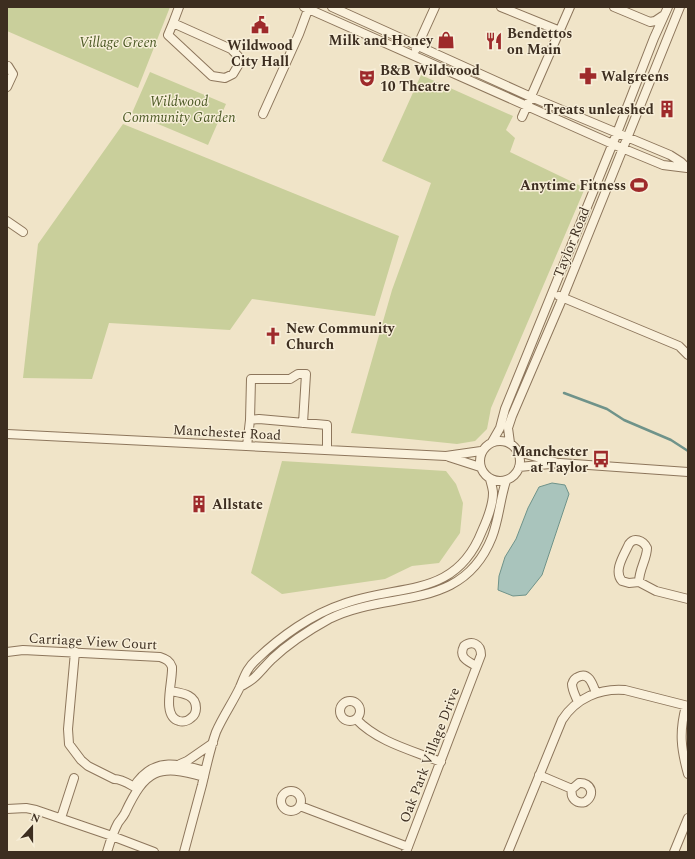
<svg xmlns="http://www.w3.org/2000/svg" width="695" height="859" font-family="Spectral,serif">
	<rect width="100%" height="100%" fill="#f0e4c8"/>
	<path fill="#c9cf9b" d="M7,7H170L138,88L7,31Z
		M150,72L226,104L208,145L132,113Z
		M421,75L513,116L506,130L515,138L510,152L585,188L491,408L487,429L475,441L457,444L351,433L392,290L431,183L382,161Z
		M123,124L399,236L375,316L252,299L230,330L109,323L92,379L23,378L38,244Z
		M282,461L446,471L456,484L463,503L460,533L439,563L412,566L385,579L282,594L251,573Z"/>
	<path fill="#a9c4bc" stroke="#6f938a" d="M552,483L565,485L569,494L542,575L526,595L513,596L498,590L499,576L505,557L516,539L528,508L539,487Z"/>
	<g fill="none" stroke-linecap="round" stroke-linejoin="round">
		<path stroke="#6f938a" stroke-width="2.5" d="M564,393L607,409L624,420L671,440L688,451"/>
		<g stroke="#8d765c" stroke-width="10">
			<path id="minor" d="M304,7L617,146L663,165L687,168L681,162L670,155L531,97L332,7
				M501,7L560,31
				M614,7L650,22L655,21L664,15
				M173,23L231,49L238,56L239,64L233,74L225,78L212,76L168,35Z
				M173,23L179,7
				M416,49L435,7
				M7,87L13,74L8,66
				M263,114L299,34L309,7
				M522,117L570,7
				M7,221L23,232
				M559,296L679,346L688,355
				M250,420L251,379H290L298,374H306L303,423
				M7,434L446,456L481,451
				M480 461a20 20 0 1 1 40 0a20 20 0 1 1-40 0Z
				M492,442L500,428L505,409L617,133L654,38L668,7
				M510,443L508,428L512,416L563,297L680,7
				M247,446L250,420L259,419L327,425V450
				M518,452L555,462
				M449,457L480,467
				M519,467L560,463L688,472
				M639,582C639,569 647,559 647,548C643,540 634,537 629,544C624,555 613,571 622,581L629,583L639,582L656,591L688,599
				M7,652L23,650L160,657C166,659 170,661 172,667C173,682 161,716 179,721C183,722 188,721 191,718C194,716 196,712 196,708C196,694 181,693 170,691
				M75,652L68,729L69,744L81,760L88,766L114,779C123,779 130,785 138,789
				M240,687C245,684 251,681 255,677C261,671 266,665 272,659C289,643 309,630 329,619C389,589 462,613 492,537C499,519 500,499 506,481
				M340 711a10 10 0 1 1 20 0a10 10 0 1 1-20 0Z
				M578,702C576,697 572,690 572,684C573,681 575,678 578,677C589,671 593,685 596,693
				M686,706C679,732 681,749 688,774
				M356,719C378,742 411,750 441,762
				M180,764L187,761L213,743
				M539,775L572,789C570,798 576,804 585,802C596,795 591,782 579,783L572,789
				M137,782C156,757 180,764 205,771
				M281 801a10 10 0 1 1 20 0a10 10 0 1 1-20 0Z
				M300,806L408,847
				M7,809L26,808L36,810L112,836L154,852
				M61,818L74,778
				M107,852C110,842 113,832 118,823C120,820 123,817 125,813C145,770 158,763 204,777
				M184,852C190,830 196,807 202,785C206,768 210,749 216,732C223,716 233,702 240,687C245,675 247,668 257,659C280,637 312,614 343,604C398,583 455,600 482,531C487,520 493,506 493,493C493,489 491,483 490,479
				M406,852L481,655C481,644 472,640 464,646C458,658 468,661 476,666
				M508,852L562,720C576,698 600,688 625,690L688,706
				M674,852L688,818"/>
		</g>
		<use href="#minor" stroke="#faf1dc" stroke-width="8"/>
	</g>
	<defs>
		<g id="civic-bare" transform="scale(1.38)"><path d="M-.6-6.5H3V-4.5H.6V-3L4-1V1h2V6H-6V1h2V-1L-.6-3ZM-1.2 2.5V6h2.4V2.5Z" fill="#9e2a2b" stroke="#f7eed8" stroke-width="2.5" paint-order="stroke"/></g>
		<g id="shop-bare" transform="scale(1.38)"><path d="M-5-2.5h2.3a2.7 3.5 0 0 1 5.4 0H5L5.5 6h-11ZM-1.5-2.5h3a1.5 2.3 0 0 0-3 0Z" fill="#9e2a2b" stroke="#f7eed8" stroke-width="2.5" paint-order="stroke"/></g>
		<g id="restaurant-bare" transform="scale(1.38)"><path d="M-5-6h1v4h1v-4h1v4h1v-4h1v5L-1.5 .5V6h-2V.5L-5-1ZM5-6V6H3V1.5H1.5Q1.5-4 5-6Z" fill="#9e2a2b" stroke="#f7eed8" stroke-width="2.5" paint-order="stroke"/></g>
		<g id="pharmacy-bare" transform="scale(1.38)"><path d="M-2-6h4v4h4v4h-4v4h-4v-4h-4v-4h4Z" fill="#9e2a2b" stroke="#f7eed8" stroke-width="2.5" paint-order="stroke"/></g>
		<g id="theatre-bare" transform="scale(1.38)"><path d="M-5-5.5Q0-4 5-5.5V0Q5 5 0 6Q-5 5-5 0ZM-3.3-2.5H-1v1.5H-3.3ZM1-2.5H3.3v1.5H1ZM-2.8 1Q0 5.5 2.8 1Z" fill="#9e2a2b" stroke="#f7eed8" stroke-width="2.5" paint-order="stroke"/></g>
		<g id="building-bare" transform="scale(1.38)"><path d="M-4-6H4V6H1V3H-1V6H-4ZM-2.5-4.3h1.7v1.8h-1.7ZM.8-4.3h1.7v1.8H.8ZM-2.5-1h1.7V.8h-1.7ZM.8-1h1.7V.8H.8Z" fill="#9e2a2b" stroke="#f7eed8" stroke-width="2.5" paint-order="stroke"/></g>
		<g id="stadium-bare" transform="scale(1.38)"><path d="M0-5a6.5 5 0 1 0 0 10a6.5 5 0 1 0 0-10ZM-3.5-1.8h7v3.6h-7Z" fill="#9e2a2b" stroke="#f7eed8" stroke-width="2.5" paint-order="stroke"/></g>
		<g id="church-bare" transform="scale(1.38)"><path d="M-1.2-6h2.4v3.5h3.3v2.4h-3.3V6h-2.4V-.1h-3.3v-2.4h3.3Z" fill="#9e2a2b" stroke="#f7eed8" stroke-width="2.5" paint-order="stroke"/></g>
		<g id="bus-bare" transform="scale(1.38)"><path d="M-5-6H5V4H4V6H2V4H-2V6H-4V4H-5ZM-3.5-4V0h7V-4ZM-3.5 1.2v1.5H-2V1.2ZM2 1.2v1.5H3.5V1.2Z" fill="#9e2a2b" stroke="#f7eed8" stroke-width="2.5" paint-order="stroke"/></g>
	</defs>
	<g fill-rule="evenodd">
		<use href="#civic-bare" x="260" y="25"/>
		<use href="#shop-bare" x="446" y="40"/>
		<use href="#restaurant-bare" x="494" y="41"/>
		<use href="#pharmacy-bare" x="588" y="76"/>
		<use href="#theatre-bare" x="367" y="78"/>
		<use href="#building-bare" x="667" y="109"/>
		<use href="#stadium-bare" x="639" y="185"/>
		<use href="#church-bare" x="273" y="336"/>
		<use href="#bus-bare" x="601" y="459"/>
		<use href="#building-bare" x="199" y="504"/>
	</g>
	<g text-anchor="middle" stroke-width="3" stroke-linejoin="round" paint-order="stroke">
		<g font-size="14" font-weight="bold" fill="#3d2e20" stroke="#f7eed8" text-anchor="start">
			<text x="507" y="38">Bendettos<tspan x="507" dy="16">on Main</tspan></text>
			<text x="433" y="45" text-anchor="end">Milk and Honey</text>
			<text x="260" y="50" text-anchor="middle">Wildwood<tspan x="260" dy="16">City Hall</tspan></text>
			<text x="380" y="75">B&amp;B Wildwood<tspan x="380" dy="16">10 Theatre</tspan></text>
			<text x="601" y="81">Walgreens</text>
			<text x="654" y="114" text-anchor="end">Treats unleashed</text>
			<text x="626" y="190" text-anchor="end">Anytime Fitness</text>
			<text x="286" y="333">New Community<tspan x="286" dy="16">Church</tspan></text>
			<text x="588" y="456" text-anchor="end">Manchester<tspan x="588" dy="16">at Taylor</tspan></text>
			<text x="212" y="509">Allstate</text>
		</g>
		<g font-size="14" font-style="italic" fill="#4d5a26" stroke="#f7eed8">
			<text x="118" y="47">Village Green</text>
			<text x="179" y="106">Wildwood<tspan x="179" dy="16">Community Garden</tspan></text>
		</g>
		<g font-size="14" fill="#3d2e20" stroke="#f7eed8">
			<text transform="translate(571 242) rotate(-68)" y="5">Taylor Road</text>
			<text transform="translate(227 432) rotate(3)" y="5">Manchester Road</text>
			<text transform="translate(93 641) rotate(3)" y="5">Carriage View Court</text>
			<text transform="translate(429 755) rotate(-69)" y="5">Oak Park Village Drive</text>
		</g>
	</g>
	<rect width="695" height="859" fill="none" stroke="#3d2e20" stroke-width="16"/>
	<g transform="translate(32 827) rotate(21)" stroke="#f7eed8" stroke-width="3" paint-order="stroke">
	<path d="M0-3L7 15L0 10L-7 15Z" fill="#3d2e20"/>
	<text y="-6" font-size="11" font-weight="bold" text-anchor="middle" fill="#3d2e20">N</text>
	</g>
</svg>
